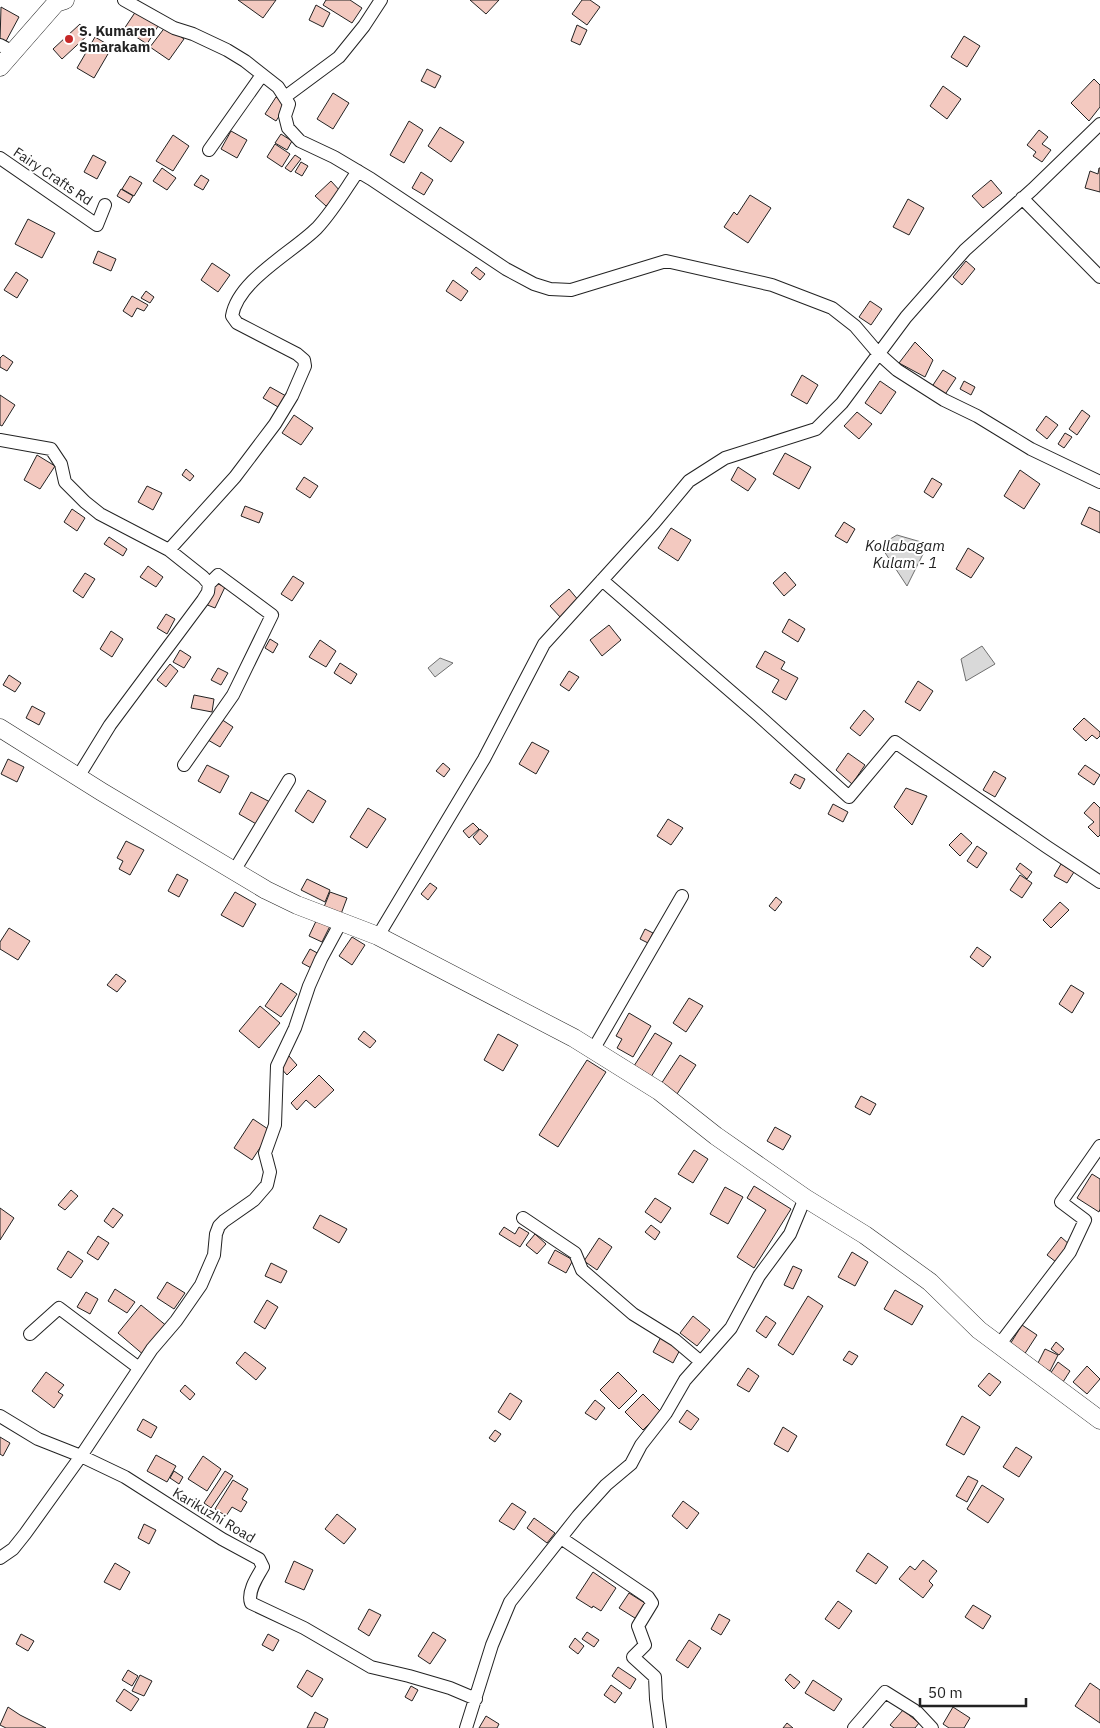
<svg xmlns="http://www.w3.org/2000/svg" width="1100" height="1728" font-family="'IBM Plex Sans',sans-serif">
	<rect width="100%" height="100%" fill="#fff"/>
	<path fill="#d9d9d9" stroke="#6f6f6f" d="M897,535L928,544L907,586L880,545Z
		M982,646L995,664L966,681L961,659Z
		M440,658L453,663L435,677L428,668Z"/>
	<path fill="#f3c9c0" stroke="#222" d="M238,0H276L263,18Z
		M326,0H350L362,8L352,23L323,5Z
		M470,0H499L486,14Z
		M582,0H590L600,7L587,25L572,14Z
		M316,5L330,13L323,27L309,20Z
		M1,7L19,17L5,43L0,41Z
		M138,8L160,23L147,44L124,29Z
		M80,24L89,34L62,59L53,49Z
		M577,25L587,30L580,45L571,41Z
		M166,26L184,39L169,60L150,47Z
		M964,36L980,46L967,67L951,57Z
		M95,37L112,47L94,78L77,68Z
		M427,69L441,76L435,88L421,81Z
		M1094,79L1100,85V107L1089,121L1071,103Z
		M943,86L961,99L947,119L930,106Z
		M333,93L349,103L333,129L317,119Z
		M276,97L287,104L276,121L265,114Z
		M409,121L423,130L404,163L390,155Z
		M440,127L464,142L451,162L428,146Z
		M1039,130L1048,137L1042,144L1051,150L1042,162L1033,156L1036,152L1027,145Z
		M231,131L247,140L237,158L221,149Z
		M281,134L292,141L287,150L275,143Z
		M173,135L189,146L173,171L156,161Z
		M275,144L290,154L282,167L267,157Z
		M93,155L106,162L97,179L84,172Z
		M295,155L301,159L291,172L285,168Z
		M301,162L308,166L302,176L295,172Z
		M162,168L176,178L167,190L153,181Z
		M1099,168H1100V192L1085,188L1090,171L1098,174Z
		M421,172L433,180L424,195L412,188Z
		M201,175L209,180L203,190L194,185Z
		M130,176L142,183L134,196L122,189Z
		M991,180L1002,193L983,208L972,196Z
		M331,181L341,192L326,206L315,196Z
		M121,189L133,196L129,203L117,196Z
		M750,195L771,208L748,243L724,227L734,212L737,215Z
		M908,199L924,208L909,235L893,227Z
		M28,219L55,233L42,258L15,244Z
		M98,251L116,259L111,271L93,263Z
		M966,261L975,269L962,285L953,277Z
		M212,263L230,275L218,292L201,280Z
		M476,267L485,274L480,280L471,273Z
		M16,272L28,280L17,298L4,290Z
		M453,280L468,291L461,301L446,291Z
		M146,291L154,297L150,303L141,298Z
		M132,296L148,305L144,311L137,308L132,317L123,311Z
		M870,301L882,309L871,325L859,317Z
		M915,342L933,360L925,377L899,363Z
		M3,355L13,362L7,371L0,367V358Z
		M943,370L956,378L944,396L931,388Z
		M802,375L818,385L807,404L791,395Z
		M880,381L896,392L881,414L865,403Z
		M964,381L975,387L971,395L960,389Z
		M270,387L286,396L278,407L263,398Z
		M0,395L15,405L2,426L0,425Z
		M1082,410L1090,416L1077,435L1069,429Z
		M857,412L872,424L859,439L844,426Z
		M294,415L313,428L301,445L282,433Z
		M1046,416L1058,425L1047,439L1036,430Z
		M1065,433L1072,437L1064,448L1058,444Z
		M785,453L811,467L799,489L773,474Z
		M37,455L55,466L40,489L24,480Z
		M738,467L756,479L748,491L731,480Z
		M186,469L194,476L190,481L182,475Z
		M1020,470L1040,484L1024,509L1004,496Z
		M304,477L318,486L310,498L296,489Z
		M932,478L942,484L933,498L924,492Z
		M147,486L162,493L153,510L138,502Z
		M245,506L263,513L259,523L241,516Z
		M1089,507L1100,512V533L1081,524Z
		M72,509L85,518L77,531L64,522Z
		M844,522L855,529L847,543L835,536Z
		M671,528L691,540L678,561L658,548Z
		M109,537L127,549L123,556L104,544Z
		M968,548L984,558L971,578L956,569Z
		M148,566L163,577L156,587L140,577Z
		M785,572L796,585L784,596L773,583Z
		M85,573L95,579L83,598L73,591Z
		M293,576L304,583L292,601L281,594Z
		M214,582L225,587L215,608L205,604Z
		M569,589L579,601L561,618L550,606Z
		M166,614L175,619L167,634L157,628Z
		M789,619L805,629L798,642L782,632Z
		M609,625L621,640L602,656L590,640Z
		M111,631L123,639L112,657L100,649Z
		M270,639L278,644L273,653L265,648Z
		M320,640L336,651L326,667L309,657Z
		M180,650L191,657L184,668L173,662Z
		M765,651L785,662L781,669L798,678L786,700L772,692L779,680L756,667Z
		M340,663L357,674L351,684L334,673Z
		M170,664L178,671L166,687L157,680Z
		M218,668L228,673L221,685L211,680Z
		M569,671L579,677L569,691L560,685Z
		M9,675L21,683L15,692L3,685Z
		M918,681L933,691L920,711L905,702Z
		M194,695L214,699L212,712L191,708Z
		M32,706L45,713L39,725L26,718Z
		M864,710L874,719L860,736L850,728Z
		M1084,718L1100,732V736L1097,739L1092,735L1086,741L1073,729Z
		M221,719L233,727L220,747L208,740Z
		M532,742L549,751L536,774L519,764Z
		M848,753L865,765L852,784L836,770Z
		M8,759L24,767L17,782L1,774Z
		M443,763L450,769L444,777L436,771Z
		M207,765L229,776L220,793L198,781Z
		M1085,765L1100,775L1094,785L1078,774Z
		M994,771L1006,778L995,797L983,790Z
		M795,774L805,779L800,789L790,783Z
		M906,788L927,796L912,825L894,807Z
		M308,790L326,801L313,823L295,811Z
		M251,792L270,802L258,825L239,814Z
		M1094,802L1100,808V835L1098,837L1088,827L1094,822L1084,813Z
		M833,804L848,812L843,822L828,814Z
		M368,808L386,819L367,848L350,837Z
		M668,819L683,828L671,845L657,836Z
		M473,823L479,829L469,838L463,831Z
		M480,829L488,836L480,845L473,837Z
		M961,833L972,843L960,856L949,845Z
		M126,841L144,850L130,875L119,869L123,861L117,858Z
		M977,846L987,853L977,868L967,861Z
		M1020,863L1032,872L1027,879L1016,869Z
		M1061,864L1074,872L1067,883L1054,876Z
		M177,874L188,880L179,897L168,891Z
		M1020,875L1032,883L1022,898L1010,890Z
		M307,879L330,890L325,902L301,890Z
		M430,883L437,888L428,900L421,894Z
		M235,892L256,904L243,927L221,915Z
		M330,892L347,898L341,914L324,907Z
		M776,897L782,902L775,911L769,906Z
		M1060,902L1069,910L1051,928L1043,920Z
		M317,919L330,926L322,942L309,936Z
		M9,928L30,941L18,960L0,949V942Z
		M645,929L653,933L648,943L640,939Z
		M352,937L365,945L352,965L339,956Z
		M977,947L991,957L983,967L970,957Z
		M310,949L321,955L313,969L302,963Z
		M116,974L126,981L117,992L107,985Z
		M281,983L297,994L281,1017L265,1006Z
		M1071,985L1084,993L1072,1013L1059,1004Z
		M689,998L703,1006L686,1032L673,1023Z
		M260,1006L280,1023L259,1048L239,1031Z
		M629,1013L651,1026L633,1057L617,1048L622,1039L616,1036Z
		M364,1031L376,1041L370,1048L358,1039Z
		M655,1033L672,1043L651,1077L634,1066Z
		M498,1034L518,1045L503,1071L484,1060Z
		M680,1055L696,1065L677,1094L661,1084Z
		M289,1056L297,1065L287,1075L279,1066Z
		M587,1060L606,1072L558,1147L539,1135Z
		M319,1075L334,1090L315,1108L306,1100L297,1110L291,1103Z
		M861,1096L876,1104L870,1115L855,1107Z
		M253,1119L271,1131L252,1160L234,1148Z
		M775,1127L791,1136L783,1150L767,1141Z
		M694,1150L708,1159L693,1183L678,1174Z
		M1092,1174L1100,1179V1209L1099,1212L1077,1198Z
		M754,1186L791,1209L754,1268L737,1257L766,1210L747,1198Z
		M725,1187L743,1197L728,1224L710,1214Z
		M71,1190L78,1196L65,1210L58,1205Z
		M655,1198L671,1208L661,1223L645,1212Z
		M0,1208L14,1218L0,1240Z
		M113,1208L123,1215L113,1228L104,1221Z
		M320,1215L347,1229L339,1243L313,1228Z
		M651,1225L660,1232L655,1240L645,1232Z
		M504,1227L515,1234L519,1227L529,1233L520,1247L499,1234Z
		M535,1234L546,1244L537,1254L526,1245Z
		M98,1236L109,1243L98,1260L87,1253Z
		M1061,1237L1070,1245L1056,1262L1047,1255Z
		M599,1238L612,1247L597,1270L584,1261Z
		M555,1250L573,1260L566,1273L548,1263Z
		M68,1251L83,1261L71,1278L57,1269Z
		M852,1252L868,1262L855,1286L838,1277Z
		M271,1263L287,1271L281,1283L265,1276Z
		M793,1266L802,1270L793,1289L784,1285Z
		M167,1282L185,1293L174,1309L157,1298Z
		M115,1289L135,1302L127,1313L108,1301Z
		M895,1290L923,1306L912,1325L884,1309Z
		M86,1292L98,1299L90,1314L77,1307Z
		M808,1296L823,1306L793,1355L778,1345Z
		M267,1300L278,1307L265,1329L254,1322Z
		M141,1305L168,1327L145,1356L118,1333Z
		M693,1316L710,1330L697,1346L680,1333Z
		M766,1316L776,1323L766,1338L756,1331Z
		M1022,1325L1037,1335L1022,1358L1007,1349Z
		M661,1337L681,1348L673,1363L653,1352Z
		M1056,1342L1064,1349L1059,1355L1051,1349Z
		M1045,1349L1058,1355L1050,1371L1037,1365Z
		M849,1351L858,1356L852,1365L843,1360Z
		M245,1352L266,1368L256,1380L236,1363Z
		M1058,1362L1070,1371L1063,1382L1050,1374Z
		M1087,1366L1100,1379L1087,1394L1073,1382Z
		M748,1368L759,1376L749,1392L737,1385Z
		M46,1372L64,1385L58,1392L63,1395L54,1408L32,1391Z
		M618,1372L637,1391L619,1409L600,1390Z
		M989,1373L1001,1382L990,1396L978,1386Z
		M185,1385L195,1394L190,1400L180,1391Z
		M510,1393L522,1401L510,1420L498,1412Z
		M643,1394L661,1412L643,1430L625,1412Z
		M595,1400L605,1408L596,1420L585,1413Z
		M687,1410L699,1419L691,1430L679,1422Z
		M962,1416L980,1427L964,1455L946,1445Z
		M143,1419L157,1427L151,1438L137,1430Z
		M783,1427L797,1436L788,1452L774,1444Z
		M495,1430L501,1434L495,1442L489,1438Z
		M0,1437L10,1443L3,1456L0,1454Z
		M1016,1447L1032,1457L1019,1477L1003,1467Z
		M156,1455L176,1466L167,1482L147,1471Z
		M203,1456L221,1469L207,1491L188,1479Z
		M174,1471L183,1477L179,1484L170,1478Z
		M225,1471L233,1476L211,1508L204,1503Z
		M968,1476L978,1481L967,1502L956,1496Z
		M233,1480L248,1489L242,1499L247,1502L241,1512L232,1507L226,1516L215,1509Z
		M982,1485L1004,1499L988,1523L967,1509Z
		M683,1501L699,1513L687,1529L672,1516Z
		M512,1503L526,1512L514,1530L499,1521Z
		M337,1514L356,1529L344,1544L325,1529Z
		M534,1518L555,1533L547,1543L527,1528Z
		M144,1524L156,1530L149,1544L138,1538Z
		M868,1553L888,1567L876,1584L856,1571Z
		M923,1560L937,1571L929,1581L933,1585L923,1598L899,1579L910,1566L915,1570Z
		M294,1561L313,1570L304,1590L285,1582Z
		M115,1563L130,1572L120,1590L104,1582Z
		M593,1572L616,1588L601,1611L593,1606L592,1608L576,1598Z
		M629,1593L648,1605L638,1620L619,1608Z
		M838,1601L852,1611L839,1629L825,1619Z
		M973,1605L991,1616L983,1629L965,1617Z
		M369,1609L381,1615L369,1636L358,1629Z
		M719,1614L730,1620L721,1635L711,1629Z
		M433,1632L446,1640L430,1664L418,1656Z
		M587,1632L599,1640L594,1647L582,1639Z
		M21,1634L34,1641L28,1651L16,1644Z
		M268,1634L279,1640L273,1651L262,1645Z
		M575,1638L584,1646L578,1654L569,1647Z
		M689,1640L701,1648L688,1668L676,1660Z
		M618,1667L636,1679L630,1689L612,1676Z
		M128,1670L138,1676L132,1686L122,1680Z
		M307,1670L323,1679L312,1697L297,1687Z
		M790,1674L800,1682L794,1689L785,1680Z
		M140,1675L152,1681L144,1696L132,1691Z
		M813,1680L842,1699L834,1711L805,1693Z
		M1090,1683L1100,1690V1723L1075,1706Z
		M611,1685L622,1693L615,1703L604,1695Z
		M411,1686L418,1690L412,1701L405,1697Z
		M124,1689L139,1699L131,1711L116,1701Z
		M8,1707L20,1715L46,1728H6L0,1725Z
		M953,1707L970,1718L964,1728H949L943,1724Z
		M903,1710L919,1723L915,1728H894L890,1725Z
		M315,1712L328,1719L324,1728H307Z
		M486,1716L499,1724L497,1728H479Z
		M787,1723L793,1728H783Z"/>
	<g fill="none" stroke-linecap="round" stroke-linejoin="round">
		<g stroke="#222" stroke-width="14">
			<path id="minor" d="M124,0L174,28L193,34L227,50L245,61L278,87L289,104L285,116L288,128L300,141L334,157L371,179L506,269L534,284L550,289L571,290L666,261L772,285L832,308L855,326L878,353L897,370L944,400L977,416L1031,449L1100,482
				M0,45L13,52
				M285,97L339,57L364,26L381,0
				M209,150L262,75
				M0,158L97,225L105,205
				M1022,198L1100,277
				M0,440L51,449L61,464L65,482L85,502L100,514L169,550L203,577L209,584L208,592L203,600L110,725L78,777
				M169,550L235,477L275,424L292,396L305,366L304,360L297,354L237,323L232,316C238,280 293,252 317,228C333,211 345,190 358,171
				M602,580L758,715L849,797L895,742L1047,847L1100,882
				M184,765L233,695L272,615L218,575L209,584
				M234,871L289,780
				M378,936L484,759L544,644L654,523L689,481L725,458L816,429L842,403L906,317L965,250L1033,189L1100,124
				M593,1050L682,896
				M523,1218L575,1253L582,1270L633,1314L675,1340L701,1362
				M30,1334L59,1308L139,1368
				M999,1345L1070,1252L1085,1220L1061,1202L1100,1146
				M0,1416L38,1439L81,1456L125,1477L222,1539L259,1559L263,1567C257,1577 247,1592 251,1603L304,1628L371,1667L409,1676L450,1688L476,1699
				M561,1538L648,1597L652,1603L638,1626L645,1645L633,1657L655,1677L656,1699L660,1728
				M0,1558L13,1549L25,1534L81,1456L152,1349L176,1321L201,1285L214,1255L216,1234L219,1226L224,1221L254,1200L267,1185L270,1172L265,1153L275,1125L277,1066L295,1028L309,986L321,959L341,922
				M466,1728L492,1645L510,1602L578,1516L606,1485L631,1464L641,1445L666,1413L685,1380L731,1328L759,1276L790,1234L805,1198
				M854,1728L885,1692L917,1712L932,1728"/>
		</g>
		<g stroke="#222" stroke-width="19">
			<path id="secondary" d="M0,67L56,3L65,0
				M0,728L102,792L266,890L297,905L378,936L574,1038L659,1091L716,1136L805,1198L865,1235L930,1282L979,1330L1100,1420"/>
		</g>
		<use href="#minor" stroke="#fff" stroke-width="12"/>
		<use href="#secondary" stroke="#fff" stroke-width="18"/>
	</g>
	<circle fill="#c62828" stroke="#fff" stroke-width="2" cx="69" cy="39" r="5"/>
	<g text-anchor="middle" stroke-width="4" stroke-linejoin="round" paint-order="stroke">
		<g font-size="14" font-weight="bold" fill="#222" stroke="#fff" text-anchor="start">
			<text x="79" y="36">S. Kumaren<tspan x="79" dy="16">Smarakam</tspan></text>
		</g>
		<g font-size="14" fill="#222" stroke="#fff">
			<text transform="translate(53 176) rotate(34)" y="5">Fairy Crafts Rd</text>
			<text transform="translate(214 1515) rotate(31)" y="5">Karikuzhi Road</text>
		</g>
		<g font-size="15" font-style="italic" fill="#222" stroke="#fff">
			<text x="905" y="551">Kollabagam<tspan x="905" dy="17">Kulam - 1</tspan></text>
		</g>
	</g>
	<path d="M920 1698v8h106v-8" fill="none" stroke="#222222" stroke-width="2.5"/>
	<text x="928" y="1698" font-size="15" fill="#222222" stroke="#ffffff" stroke-width="4" paint-order="stroke">50 m</text>
</svg>
